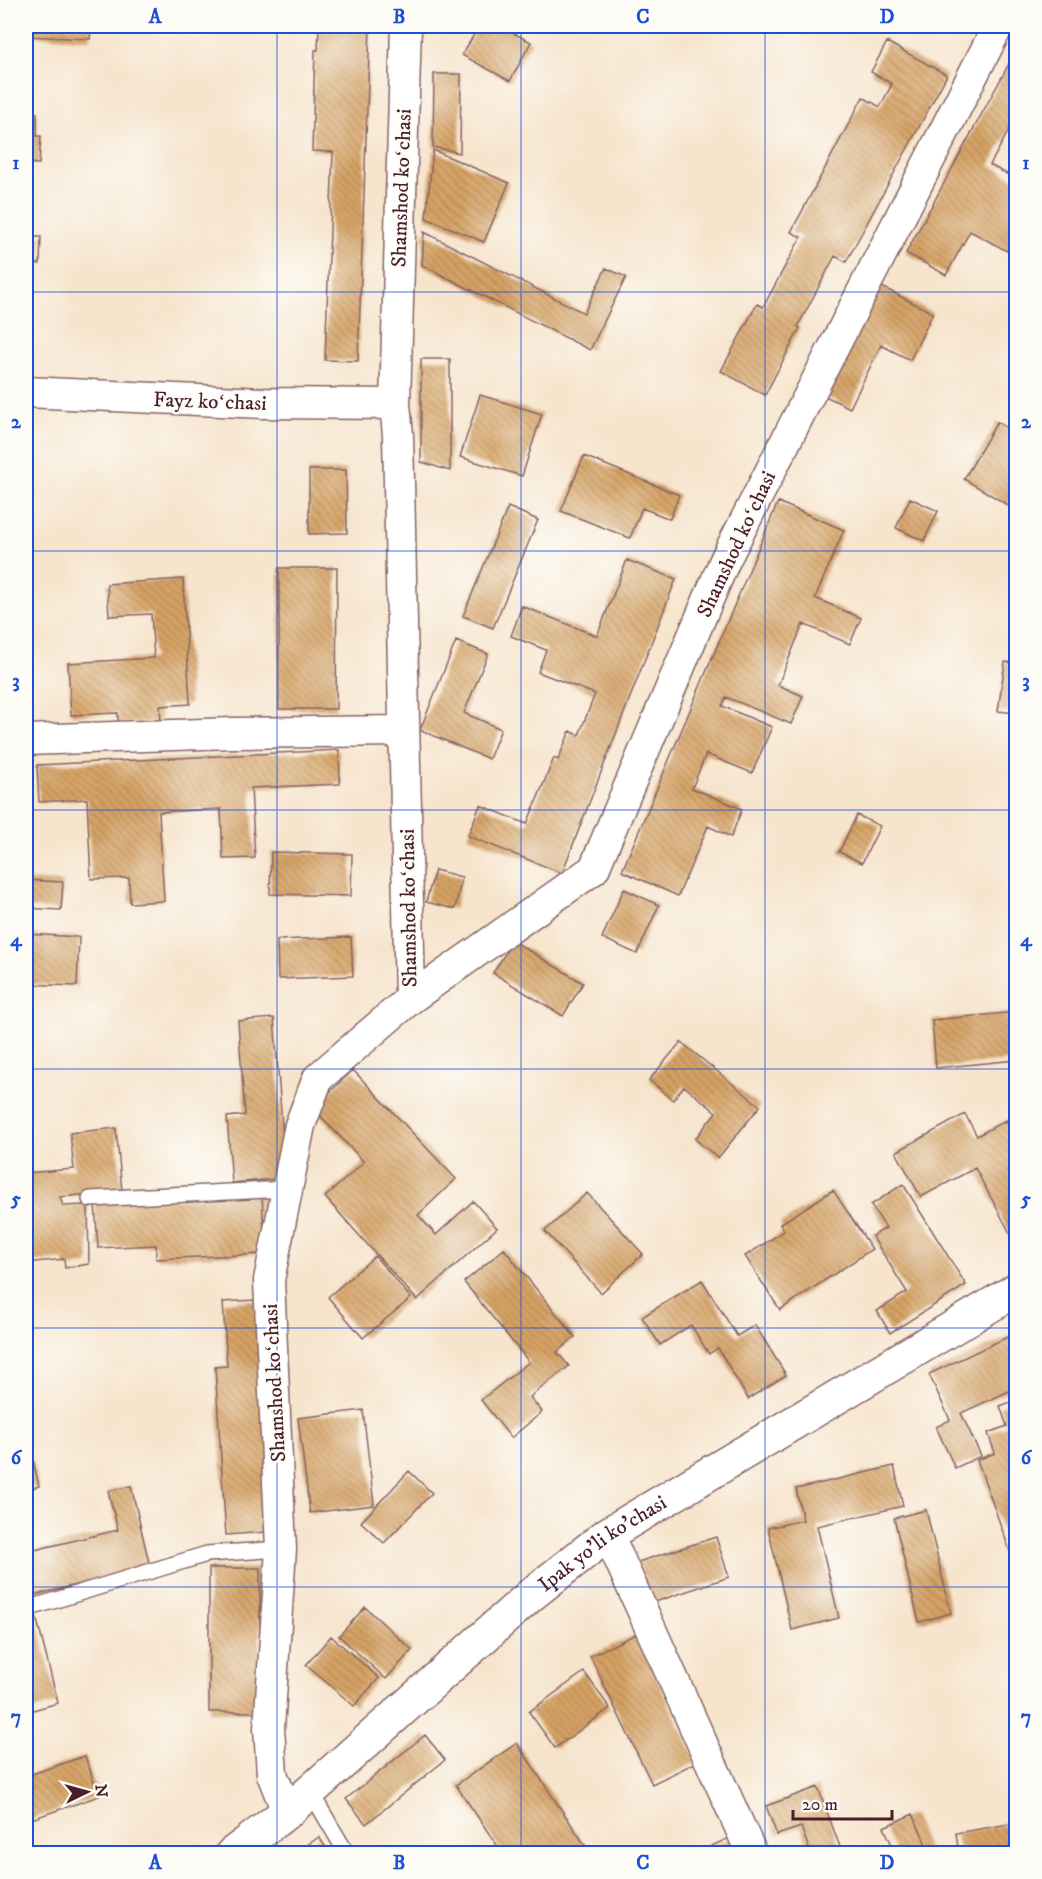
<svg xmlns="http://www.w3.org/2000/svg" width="1042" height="1879" font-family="'IM FELL DW Pica',serif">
	<defs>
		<pattern id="building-back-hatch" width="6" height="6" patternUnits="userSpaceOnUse" patternTransform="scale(1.5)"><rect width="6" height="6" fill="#d6a365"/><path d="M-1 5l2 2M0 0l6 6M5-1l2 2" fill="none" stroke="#b08453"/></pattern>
	</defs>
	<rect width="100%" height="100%" fill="#fdfcf7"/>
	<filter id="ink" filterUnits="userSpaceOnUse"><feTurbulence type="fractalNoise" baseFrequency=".0167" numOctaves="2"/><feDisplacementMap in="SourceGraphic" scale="12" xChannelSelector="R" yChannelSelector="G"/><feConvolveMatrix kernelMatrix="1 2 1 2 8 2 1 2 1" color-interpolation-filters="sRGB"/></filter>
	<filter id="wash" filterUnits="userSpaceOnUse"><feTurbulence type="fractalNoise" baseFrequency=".008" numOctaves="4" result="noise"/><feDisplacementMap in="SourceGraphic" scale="24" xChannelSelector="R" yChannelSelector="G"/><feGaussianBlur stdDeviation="1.35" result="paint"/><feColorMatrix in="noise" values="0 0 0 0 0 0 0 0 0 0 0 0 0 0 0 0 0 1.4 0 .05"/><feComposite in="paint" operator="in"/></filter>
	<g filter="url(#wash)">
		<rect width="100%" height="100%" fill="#f6e4cc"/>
		<g id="blocks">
			<path fill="url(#building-back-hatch)" d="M26,26H91L90,39L26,36Z
				M319,26H370L358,361L325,360L333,152L312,151L315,50H318Z
				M479,26H518L513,33L531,42L510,81L462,55Z
				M887,42L947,75L846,262L835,256L798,326L800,328L765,395L721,371L757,304L763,307L801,237L791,232L863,97L880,107L892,84L871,72Z
				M1016,51V117L990,165L1016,179V239L1009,252L970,231L946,275L906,253Z
				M434,74H461L460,153L433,147Z
				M26,112L37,113V136H41L39,164L26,163Z
				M433,150L509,183L484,242L426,218Z
				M424,232L584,313L606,268L626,277L590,350L422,265Z
				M26,237H41L40,264L26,263Z
				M880,286L933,313L910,360L881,345L850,408L825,396Z
				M421,359H450V471L421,462Z
				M480,395L542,414L522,476L460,457Z
				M997,422L1016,433V510L964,479Z
				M584,456L679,495L670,519L642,508L630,538L561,511Z
				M309,470H346L347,533L309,534Z
				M910,498L938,511L924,541L896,528Z
				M778,502L844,530L815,598L861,618L850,644L803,624L778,685L803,696L791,724L726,697L722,706L772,727L752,773L706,754L692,788L742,809L731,837L708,826L678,896L622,871Z
				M508,507L538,520L493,628L463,616Z
				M627,560L676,579L562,873L468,836L480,805L527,824L554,758L558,760L570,731L579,735L595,694L538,672L546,650L511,636L522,606L597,636Z
				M279,568H337L336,709H279Z
				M183,579L190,704L160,706L161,722L118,724V713L71,715L68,663L154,658L151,614L109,616L107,584Z
				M456,641L488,654L464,713L501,729L489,759L420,730Z
				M1005,662L1016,663V713L998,711Z
				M339,750L340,784L251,788L255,858L223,859L221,809L159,812L164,901L130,903L129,878L91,879L87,799L39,802L37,765Z
				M857,815L880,826L862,863L839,852Z
				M271,852L352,854L351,896L270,894Z
				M435,870L462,877L455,909L426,902Z
				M26,880L63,882L61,910L26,908Z
				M624,889L659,905L637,954L602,938Z
				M26,934L79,937L77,986L26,984Z
				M351,937L353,976L278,979L277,940Z
				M513,941L583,983L563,1016L493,973Z
				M1016,1012V1060L936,1068L932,1020Z
				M274,1018L286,1178L232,1183L227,1117L245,1115L238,1021Z
				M681,1042L760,1106L718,1158L695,1139L716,1112L684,1086L673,1100L649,1080Z
				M353,1070L456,1179L418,1215L436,1235L473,1201L497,1228L417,1300L325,1197L364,1162L313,1108Z
				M965,1114L977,1136L1006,1120L1016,1140V1244L975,1168L921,1197L896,1152Z
				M116,1128L122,1191L60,1197L63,1206L88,1205L89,1264L65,1268L64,1259L26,1263V1173L74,1169L70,1133Z
				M903,1184L966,1285L890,1333L877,1311L907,1292L872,1236L886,1228L871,1205Z
				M833,1190L872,1249L780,1310L745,1256L784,1231L780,1224Z
				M587,1193L643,1254L601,1293L545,1231Z
				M262,1194L265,1254L156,1259V1245L98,1248L95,1203Z
				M504,1249L575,1337L557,1352L569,1366L530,1397L542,1412L511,1438L481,1400L529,1362L464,1282Z
				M375,1256L411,1298L363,1338L328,1297Z
				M702,1280L737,1336L755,1325L786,1375L748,1399L718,1348L709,1354L691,1325L660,1345L642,1317Z
				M255,1300L279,1531L226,1535L215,1367L227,1366L223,1302Z
				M1016,1333V1388L961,1413L981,1456L955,1468L936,1427L950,1420L929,1374Z
				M1016,1400V1568L977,1460L995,1453L988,1433L1007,1426L1000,1406Z
				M363,1410L374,1505L310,1513L298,1418Z
				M33,1460L39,1486L26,1490V1462Z
				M894,1466L903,1506L817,1526L839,1618L792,1630L768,1528L803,1520L796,1489Z
				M409,1471L432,1493L384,1543L361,1522Z
				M131,1486L150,1567L26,1597V1536L30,1551L118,1530L108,1491Z
				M926,1510L951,1613L919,1622L894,1518Z
				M716,1537L729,1577L652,1603L638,1562Z
				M209,1568H260V1712H209Z
				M365,1607L412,1650L386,1679L339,1636Z
				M36,1616L58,1703L26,1712V1618Z
				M636,1634L697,1762L652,1784L590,1656Z
				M331,1636L379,1678L354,1706L306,1665Z
				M584,1672L610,1708L555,1748L529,1712Z
				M425,1735L445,1760L366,1824L346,1799Z
				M517,1743L591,1854H503L456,1785Z
				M85,1756L99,1796L26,1821V1776Z
				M818,1787L840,1847L822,1854H811L801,1827L777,1835L766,1806Z
				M913,1814L930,1854H896L884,1827Z
				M1016,1823V1854H959L956,1833Z
				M738,1834L747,1854H694Z
				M319,1837L330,1854H294Z"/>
		</g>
	</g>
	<g filter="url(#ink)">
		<use href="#blocks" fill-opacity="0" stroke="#866463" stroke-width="1.5"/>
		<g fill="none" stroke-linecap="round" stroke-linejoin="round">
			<g stroke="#866463" stroke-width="18">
				<path id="service" d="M90,1199L286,1189
					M33,1607L207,1554L281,1549
					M310,1791L347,1854"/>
			</g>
			<g stroke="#866463" stroke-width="33">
				<path id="minor" d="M26,392L263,403L395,404
					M26,740L233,733L403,731
					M410,999L594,869L725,560L998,26
					M608,1534L752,1854
					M287,1812L272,1774L269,1728L281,1549L269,1280L300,1125L318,1078L410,999L398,435L395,404L406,26"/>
			</g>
			<g stroke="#866463" stroke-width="36">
				<g id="secondary">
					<path id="s1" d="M232,1854L287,1812L532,1594L608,1534L1016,1290"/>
				</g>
			</g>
			<use href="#service" stroke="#fff" stroke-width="15"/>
			<use href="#minor" stroke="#fff" stroke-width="30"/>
			<use href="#secondary" stroke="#fff" stroke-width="33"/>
		</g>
	</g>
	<path fill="none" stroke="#1d4ed8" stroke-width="1.5" stroke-opacity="0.55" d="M277,26V1854M521,26V1854M765,26V1854M26,292H1016M26,551H1016M26,810H1016M26,1069H1016M26,1328H1016M26,1587H1016"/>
	<g text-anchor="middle" stroke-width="5" stroke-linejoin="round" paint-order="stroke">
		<g font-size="21" fill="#4a1f2b" stroke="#fdfcf7">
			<text transform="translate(401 188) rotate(-88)" y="7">Shamshod koʻchasi</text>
			<text transform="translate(210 401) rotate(2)" y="7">Fayz koʻchasi</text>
			<text transform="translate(736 544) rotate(-65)" y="7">Shamshod koʻchasi</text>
			<text transform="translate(408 908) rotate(-91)" y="7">Shamshod koʻchasi</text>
			<text transform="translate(274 1383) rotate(-93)" y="7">Shamshod koʻchasi</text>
			<text dy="7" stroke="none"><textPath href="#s1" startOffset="484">Ipak yo'li ko'chasi</textPath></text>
		</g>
	</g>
	<rect width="1042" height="1879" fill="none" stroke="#fdfcf7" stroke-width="66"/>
	<g transform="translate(87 1792) rotate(85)" stroke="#fdfcf7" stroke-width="4.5" paint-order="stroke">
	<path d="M0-4.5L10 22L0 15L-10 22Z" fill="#4a1f2b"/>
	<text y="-9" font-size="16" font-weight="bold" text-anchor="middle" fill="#4a1f2b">N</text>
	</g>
	<path d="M793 1810v9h99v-9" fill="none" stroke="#4a1f2b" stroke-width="3"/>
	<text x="802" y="1810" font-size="18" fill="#4a1f2b" stroke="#fdfcf7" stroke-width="4.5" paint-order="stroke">20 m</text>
	<rect x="33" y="33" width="976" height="1813" fill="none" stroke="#1d4ed8" stroke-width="2"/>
	<g font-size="20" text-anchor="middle" font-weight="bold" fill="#1d4ed8">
		<text x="155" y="23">A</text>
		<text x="399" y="23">B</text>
		<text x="643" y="23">C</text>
		<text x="887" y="23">D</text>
		<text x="16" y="169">1</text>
		<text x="1026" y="169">1</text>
		<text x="16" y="428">2</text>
		<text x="1026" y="428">2</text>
		<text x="16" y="687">3</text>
		<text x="1026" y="687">3</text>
		<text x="16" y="946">4</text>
		<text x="1026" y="946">4</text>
		<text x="16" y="1205">5</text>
		<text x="1026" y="1205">5</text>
		<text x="16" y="1464">6</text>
		<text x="1026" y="1464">6</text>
		<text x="16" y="1723">7</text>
		<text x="1026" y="1723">7</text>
		<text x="155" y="1869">A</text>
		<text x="399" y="1869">B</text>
		<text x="643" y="1869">C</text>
		<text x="887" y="1869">D</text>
	</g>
</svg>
